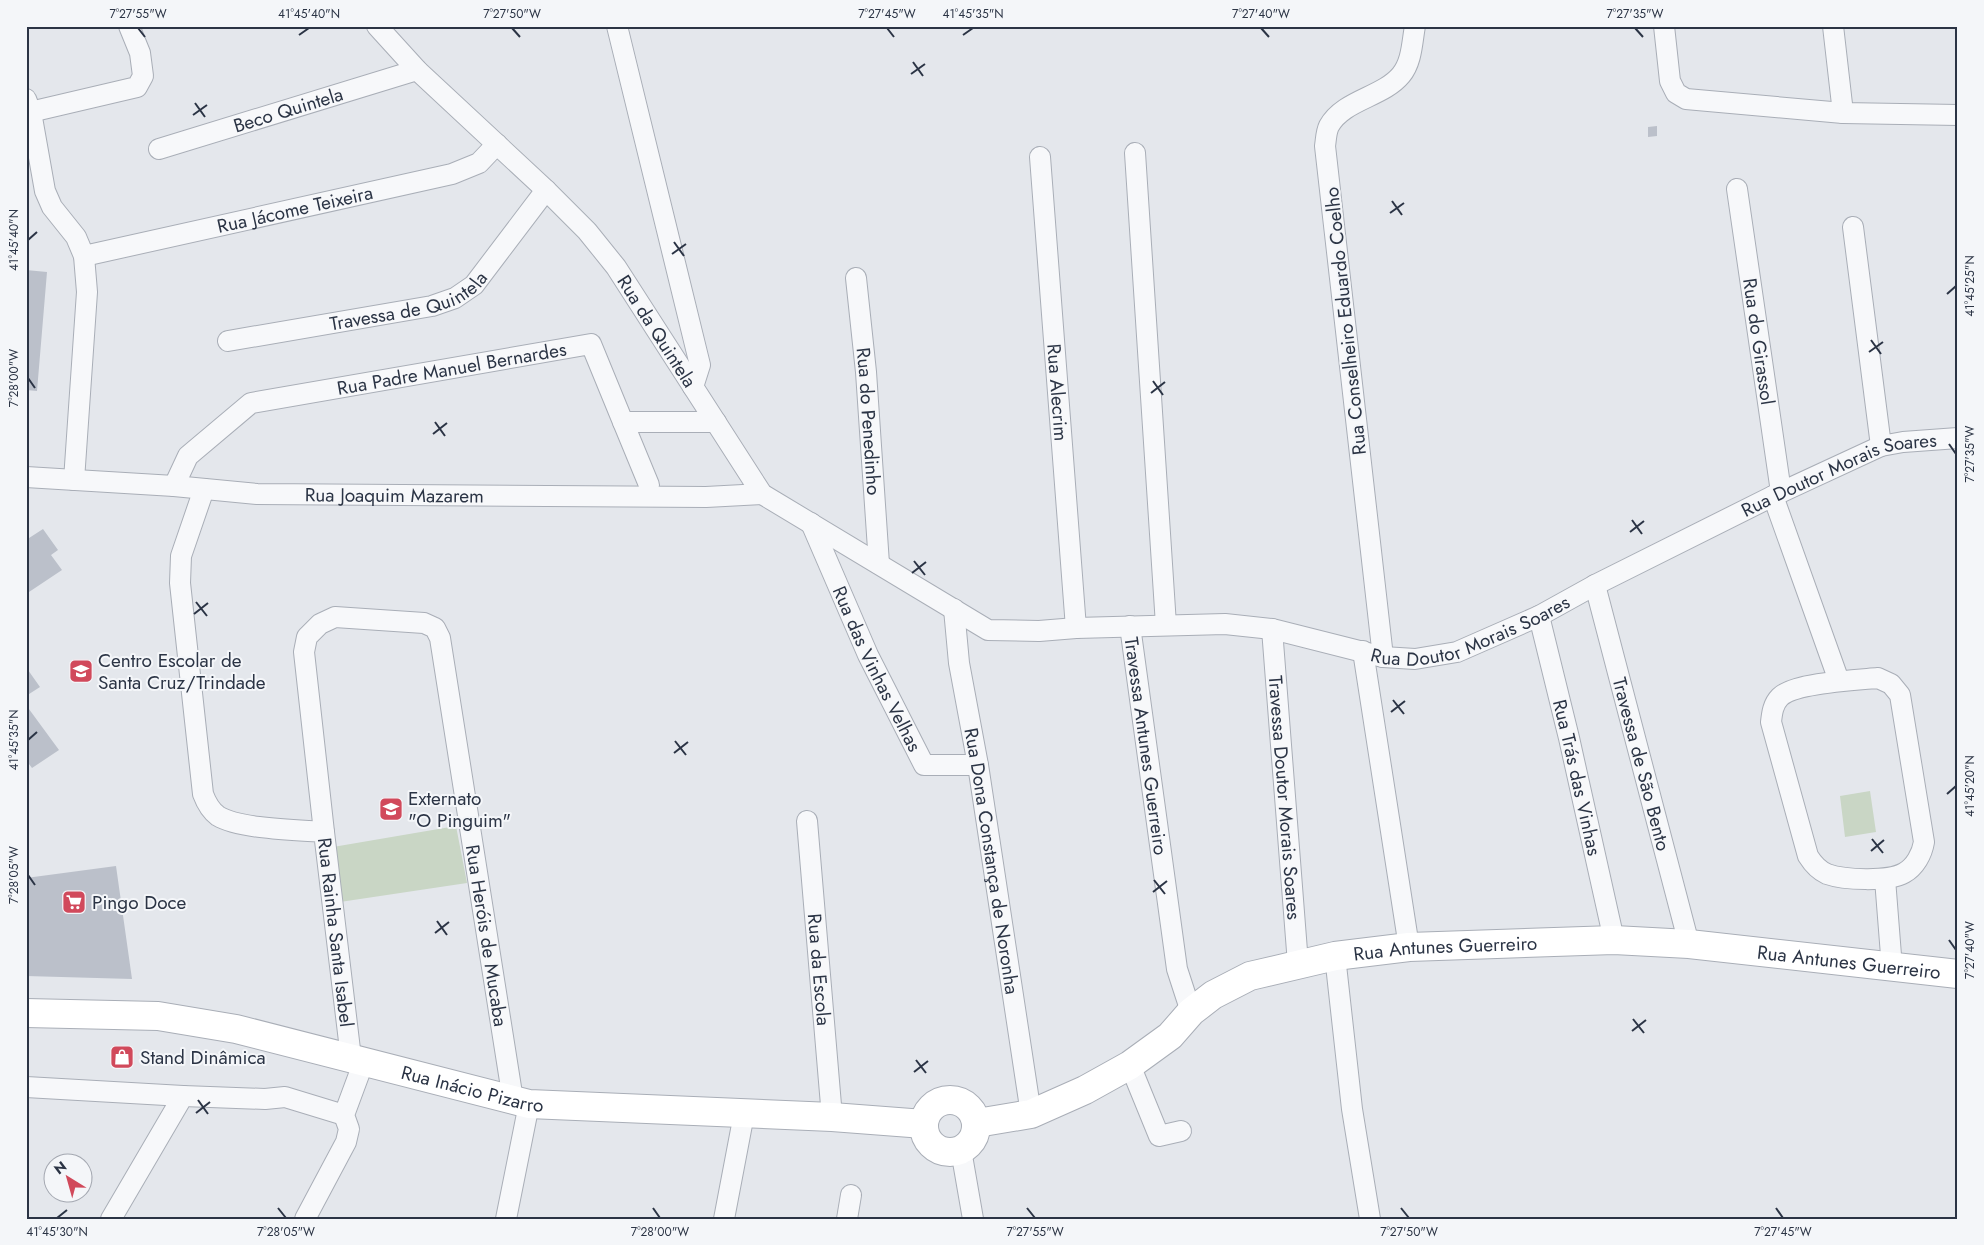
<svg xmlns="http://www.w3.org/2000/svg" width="1984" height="1245" font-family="Jost,sans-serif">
	<rect width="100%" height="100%" fill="#e4e7ec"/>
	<path fill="#c9d6c5" d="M1870,791L1876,832L1845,837L1840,796Z
		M456,826L467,883L340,902L333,847Z"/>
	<path fill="#bbc0ca" d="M1657,126V136L1648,137V127Z
		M26,270L47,272L37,391L26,390Z
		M43,529L58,550L51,555L62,570L26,594V540Z
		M28,670L40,687L26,696V671Z
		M26,705L59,750L32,768L26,760Z
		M116,866L132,979L26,976V878Z"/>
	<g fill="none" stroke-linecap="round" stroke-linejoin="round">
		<g stroke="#a9aeb7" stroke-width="22">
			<g id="minor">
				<path id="s1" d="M377,26L417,70L546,190L587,231L616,267L762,494L988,630L1039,631L1076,628L1225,624L1272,629L1383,657L1415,659L1457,652L1539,616L1595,585L1773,496L1881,446L1903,442L1958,438"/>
				<path d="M617,26L700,365L693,387"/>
				<path d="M1664,26L1670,81L1676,93L1686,99L1843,113L1958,115"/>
				<path d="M1833,26L1843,113"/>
				<path d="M26,99L31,112L45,191L52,207L76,237L84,256L87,292L74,480"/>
				<path d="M26,113L137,87L143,76L140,53L129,26"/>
				<path id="s2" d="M159,149L417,70"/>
				<path d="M1135,153L1166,625"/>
				<path id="s3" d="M1040,157L1076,628"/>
				<path id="s4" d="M1737,189L1781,492"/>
				<path d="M1853,227L1881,446"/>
				<path id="s5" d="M84,256L452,174L479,163L497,144"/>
				<path id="s6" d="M856,278L866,372L879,564"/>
				<path id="s7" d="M228,341L432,306L455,298L474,285L546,190"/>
				<path d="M623,422L649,485"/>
				<path id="s8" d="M26,477L174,486L257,494L706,497L762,494"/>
				<path id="s9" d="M174,486L188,456L251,403L591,344L623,422H716"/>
				<path id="s10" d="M204,489L181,556L180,583L203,794C206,802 211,811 218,816C239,829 298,830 324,832L351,1058"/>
				<path d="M1773,496L1839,681"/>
				<path id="s11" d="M811,523L868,655L924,765H978"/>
				<path id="s12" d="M1595,585L1689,944"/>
				<path id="s13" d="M954,609L959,663L978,765L1031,1114"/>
				<path id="s14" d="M1539,616L1569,738L1614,940"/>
				<path id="s15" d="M1130,626L1177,969L1191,1012"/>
				<path id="s16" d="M1272,629L1298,964"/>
				<path d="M1363,651L1409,947"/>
				<path d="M1383,657L1325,146C1326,140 1326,132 1329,126C1343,100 1383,97 1401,75C1412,62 1412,42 1415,26"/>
				<path d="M1878,678L1891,684L1900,695L1924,842C1922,854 1915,867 1904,873C1888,882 1844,880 1827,874C1818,870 1813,864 1808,856L1771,722C1772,713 1773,704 1780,697C1794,683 1857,680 1878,678Z"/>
				<path id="s17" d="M807,821L832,1117"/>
				<path id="s18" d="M324,832L304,652L307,637L320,624L335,617L424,623L435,628L440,638L513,1100"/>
				<path d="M1885,879L1892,968"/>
				<path d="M1335,956L1352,1109L1370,1219"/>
				<path d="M1130,1065L1159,1136L1181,1131"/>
				<path d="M26,1087L183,1096"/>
				<path d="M961,1150L973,1219"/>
				<path d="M111,1219L183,1096L265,1099L285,1097L344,1115"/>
				<path d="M305,1219L346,1142L349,1129L344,1115L364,1061"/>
				<path d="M506,1219L529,1104"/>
				<path d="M724,1219L744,1114"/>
				<path d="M847,1219L851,1195"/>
			</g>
		</g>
		<g stroke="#a9aeb7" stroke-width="30">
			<g id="secondary">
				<path id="s19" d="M26,1013L158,1016L236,1029L529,1104L832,1117L924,1124"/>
				<circle cx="950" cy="1126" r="26"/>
				<path id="s20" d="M977,1123L1031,1114L1085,1090L1130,1065L1170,1036L1191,1012L1213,995L1250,976L1335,956L1409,947L1614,940L1689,944L1958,974"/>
			</g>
		</g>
		<use href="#minor" stroke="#f7f8fa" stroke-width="20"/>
		<use href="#secondary" stroke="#fff" stroke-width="28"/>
	</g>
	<path fill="none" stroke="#2b3445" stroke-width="2" d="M138,28L145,37M512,28L520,37M887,28L894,37M1261,28L1269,37M1635,28L1643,37M299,35L309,28M963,35L973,28M913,62L923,76M911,74L925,64M195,103L205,117M193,115L207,105M1392,201L1402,215M1390,213L1404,203M28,240L37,232M674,242L684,256M672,254L686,244M1947,294L1956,286M1871,340L1881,354M1869,352L1883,342M28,378L35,388M1153,381L1163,395M1151,393L1165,382M435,422L445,436M433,434L447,423M1949,444L1956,454M1632,520L1642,534M1630,532L1644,521M914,561L925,575M912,573L926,562M196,602L207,616M194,614L208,603M1393,700L1404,714M1391,712L1405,701M28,740L37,732M675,741L686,755M674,753L688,742M1947,794L1956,786M1872,839L1883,853M1871,851L1884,840M28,875L35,885M1154,880L1165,894M1153,892L1167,881M437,921L447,935M435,933L449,922M1949,940L1956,950M1633,1019L1644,1033M1632,1031L1646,1020M916,1060L926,1073M914,1072L928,1061M198,1100L208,1114M196,1113L210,1102M278,1208L286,1218M653,1208L660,1218M1027,1208L1035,1218M1401,1208L1409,1218M1776,1208L1783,1218M57,1218L67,1210"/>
	<defs>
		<g id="school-square" transform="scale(1.25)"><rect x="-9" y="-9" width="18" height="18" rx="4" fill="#d1495b" stroke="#f4f6f9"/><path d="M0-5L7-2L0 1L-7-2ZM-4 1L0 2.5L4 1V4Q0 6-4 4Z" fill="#fff"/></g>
		<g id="supermarket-square" transform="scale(1.25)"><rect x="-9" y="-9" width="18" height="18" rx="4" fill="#d1495b" stroke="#f4f6f9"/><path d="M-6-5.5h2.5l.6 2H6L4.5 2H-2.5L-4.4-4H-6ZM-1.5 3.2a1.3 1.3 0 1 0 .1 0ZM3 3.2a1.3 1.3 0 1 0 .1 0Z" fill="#fff"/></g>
		<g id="shop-square" transform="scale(1.25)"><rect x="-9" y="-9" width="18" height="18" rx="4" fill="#d1495b" stroke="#f4f6f9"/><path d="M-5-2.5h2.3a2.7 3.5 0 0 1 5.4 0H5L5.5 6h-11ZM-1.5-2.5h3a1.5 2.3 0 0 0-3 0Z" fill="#fff"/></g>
	</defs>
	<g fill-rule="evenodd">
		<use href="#school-square" x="81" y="671"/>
		<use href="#school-square" x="391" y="809"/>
		<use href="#supermarket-square" x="74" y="902"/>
		<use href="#shop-square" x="122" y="1057"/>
	</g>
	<g text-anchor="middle" stroke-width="4" stroke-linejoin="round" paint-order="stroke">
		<g font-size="19" fill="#2b3445" stroke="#f4f6f9">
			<text dy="7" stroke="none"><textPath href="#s2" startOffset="135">Beco Quintela</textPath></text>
			<text dy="7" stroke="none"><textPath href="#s5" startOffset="216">Rua Jácome Teixeira</textPath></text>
			<text dy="7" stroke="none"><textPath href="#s7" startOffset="186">Travessa de Quintela</textPath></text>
			<text transform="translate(1345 321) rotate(-96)" y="7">Rua Conselheiro Eduardo Coelho</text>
			<text dy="7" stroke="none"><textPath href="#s1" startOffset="416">Rua da Quintela</textPath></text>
			<text dy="7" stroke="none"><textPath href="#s4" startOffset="154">Rua do Girassol</textPath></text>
			<text dy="7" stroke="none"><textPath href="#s9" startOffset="319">Rua Padre Manuel Bernardes</textPath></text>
			<text dy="7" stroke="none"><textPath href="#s3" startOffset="236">Rua Alecrim</textPath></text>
			<text dy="7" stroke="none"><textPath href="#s6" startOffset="144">Rua do Penedinho</textPath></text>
			<text dy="7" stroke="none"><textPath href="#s1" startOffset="1770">Rua Doutor Morais Soares</textPath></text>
			<text dy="7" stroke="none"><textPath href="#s8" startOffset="369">Rua Joaquim Mazarem</textPath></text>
			<text dy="7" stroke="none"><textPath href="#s1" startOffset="1365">Rua Doutor Morais Soares</textPath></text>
			<text dy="7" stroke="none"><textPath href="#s11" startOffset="160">Rua das Vinhas Velhas</textPath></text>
			<text dy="7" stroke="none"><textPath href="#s15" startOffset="121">Travessa Antunes Guerreiro</textPath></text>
			<text dy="7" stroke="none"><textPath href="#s12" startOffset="185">Travessa de São Bento</textPath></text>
			<text dy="7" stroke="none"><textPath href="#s14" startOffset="166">Rua Trás das Vinhas</textPath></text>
			<text dy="7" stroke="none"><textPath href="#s16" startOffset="169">Travessa Doutor Morais Soares</textPath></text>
			<text dy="7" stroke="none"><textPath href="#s13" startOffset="255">Rua Dona Constança de Noronha</textPath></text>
			<text dy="7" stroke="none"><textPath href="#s10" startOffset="546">Rua Rainha Santa Isabel</textPath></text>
			<text dy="7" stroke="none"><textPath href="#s18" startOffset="645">Rua Heróis de Mucaba</textPath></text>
			<text dy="7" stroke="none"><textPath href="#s20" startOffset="514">Rua Antunes Guerreiro</textPath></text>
			<text dy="7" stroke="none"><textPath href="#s20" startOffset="919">Rua Antunes Guerreiro</textPath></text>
			<text dy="7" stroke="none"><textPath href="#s17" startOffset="149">Rua da Escola</textPath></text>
			<text dy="7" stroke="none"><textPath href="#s19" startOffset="455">Rua Inácio Pizarro</textPath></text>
		</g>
		<g font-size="19" fill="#2b3445" stroke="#f4f6f9" text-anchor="start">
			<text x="98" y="667">Centro Escolar de<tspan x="98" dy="22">Santa Cruz/Trindade</tspan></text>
			<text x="408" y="805">Externato<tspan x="408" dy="22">"O Pinguim"</tspan></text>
			<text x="92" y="909">Pingo Doce</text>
			<text x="140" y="1064">Stand Dinâmica</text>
		</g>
	</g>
	<rect width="1984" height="1245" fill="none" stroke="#f4f6f9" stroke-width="55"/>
	<g transform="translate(68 1178) rotate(323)"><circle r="24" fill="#f4f6f9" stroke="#a4a8b1"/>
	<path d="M0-4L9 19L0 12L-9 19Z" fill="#d1495b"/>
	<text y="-8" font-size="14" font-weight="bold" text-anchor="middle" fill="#2b3445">N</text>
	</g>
	<rect x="28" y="28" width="1928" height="1190" fill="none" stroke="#2b3445" stroke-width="2"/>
	<g font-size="12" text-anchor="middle" fill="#2b3445">
		<text x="138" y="18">7°27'55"W</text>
		<text x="309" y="18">41°45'40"N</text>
		<text x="512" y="18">7°27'50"W</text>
		<text x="887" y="18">7°27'45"W</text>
		<text x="973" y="18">41°45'35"N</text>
		<text x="1261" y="18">7°27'40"W</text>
		<text x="1635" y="18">7°27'35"W</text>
		<text transform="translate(14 240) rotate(-90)" y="4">41°45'40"N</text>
		<text transform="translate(1970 286) rotate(-90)" y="4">41°45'25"N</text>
		<text transform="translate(14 378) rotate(-90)" y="4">7°28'00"W</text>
		<text transform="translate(1970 454) rotate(-90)" y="4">7°27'35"W</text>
		<text transform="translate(14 740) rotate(-90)" y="4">41°45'35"N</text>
		<text transform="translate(1970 786) rotate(-90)" y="4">41°45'20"N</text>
		<text transform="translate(14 875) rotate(-90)" y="4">7°28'05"W</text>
		<text transform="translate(1970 950) rotate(-90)" y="4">7°27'40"W</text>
		<text x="57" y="1236">41°45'30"N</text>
		<text x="286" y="1236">7°28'05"W</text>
		<text x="660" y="1236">7°28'00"W</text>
		<text x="1035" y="1236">7°27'55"W</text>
		<text x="1409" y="1236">7°27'50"W</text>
		<text x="1783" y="1236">7°27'45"W</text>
	</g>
</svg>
